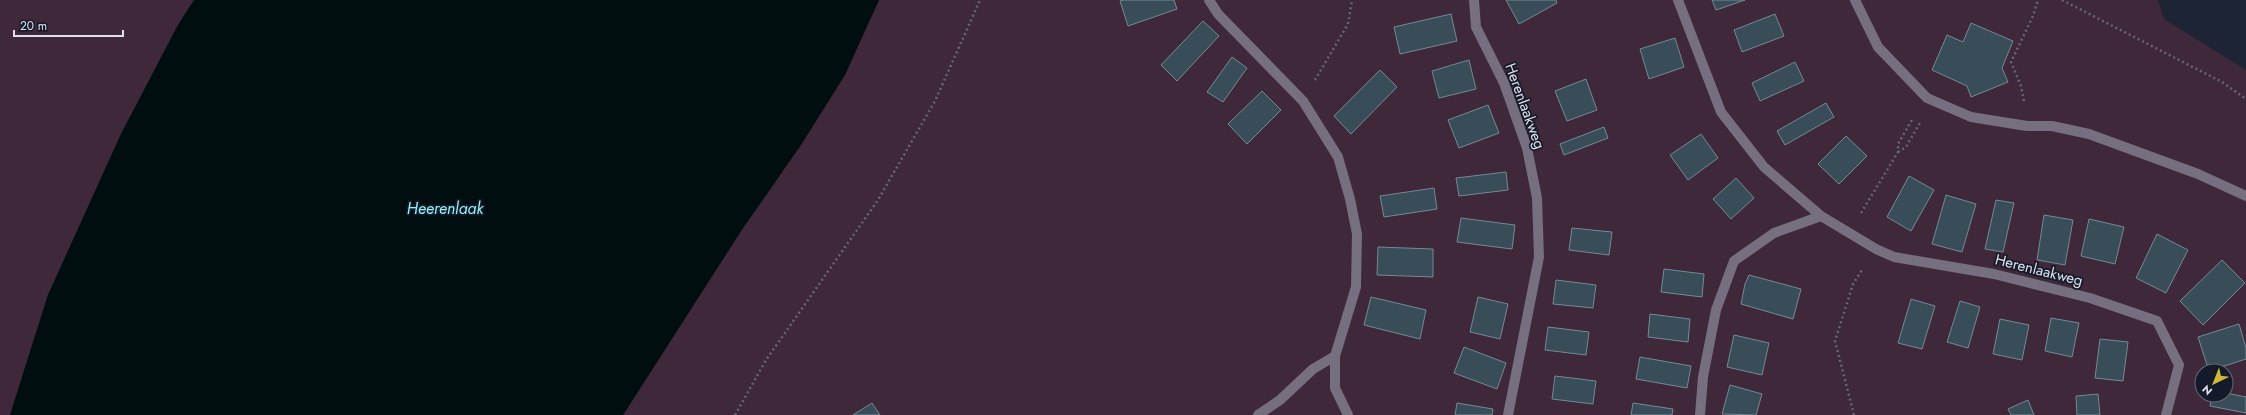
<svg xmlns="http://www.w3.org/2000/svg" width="2246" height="415" font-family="Jost,sans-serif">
	<rect width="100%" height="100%" fill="#1d2434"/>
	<path fill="#3f2839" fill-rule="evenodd" d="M0,0H194L178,25L121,134L48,295L10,415H0Z
		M879,0H2158L2164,19L2246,70V415H623L743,228L775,183L870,18ZM2202,371H2226V395H2202Z"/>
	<path fill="#010e0f" d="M194,0H879L845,75L801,145L743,228L623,415H10L48,295L121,134L178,25Z"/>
	<path fill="#384d58" stroke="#748997" d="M1124,0H1174L1177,9L1128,26L1120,1Z
		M1506,0H1556L1557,3L1519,24Z
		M1712,0H1745L1716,10Z
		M1451,14L1457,41L1400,54L1394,27Z
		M1775,14L1784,36L1742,52L1734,30Z
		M1203,21L1219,36L1177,81L1161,65Z
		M1971,23L2013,41L2002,68L2008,82L1971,97L1967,86L1932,70L1947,35L1963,42Z
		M1675,38L1684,67L1649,79L1640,49Z
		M1232,57L1247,68L1223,102L1207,92Z
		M1469,60L1476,89L1439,98L1432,71Z
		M1795,62L1804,81L1760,101L1752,83Z
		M1380,70L1397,87L1351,134L1334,116Z
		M1586,79L1597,110L1567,121L1555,91Z
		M1262,91L1281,110L1247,144L1228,124Z
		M1826,103L1834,117L1785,145L1777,131Z
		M1488,105L1499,133L1459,148L1448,120Z
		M1604,127L1608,138L1564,155L1560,144Z
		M1701,134L1718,158L1688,180L1670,155Z
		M1846,136L1867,156L1839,184L1818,164Z
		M1506,172L1508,190L1459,196L1456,178Z
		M1909,176L1934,190L1911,231L1887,217Z
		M1736,178L1754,198L1731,219L1713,199Z
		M1434,188L1437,209L1384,217L1380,196Z
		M1946,195L1976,204L1962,252L1932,244Z
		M1996,200L2014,203L2003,252L1985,249Z
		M2044,215L2073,220L2065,265L2037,260Z
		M1461,218L1515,225L1512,249L1457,242Z
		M2089,219L2124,227L2115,264L2081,256Z
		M1572,228L1612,232L1609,255L1569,250Z
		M2157,234L2188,250L2166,293L2136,278Z
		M1378,247L1433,249V277L1377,275Z
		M2222,260L2245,283L2203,325L2180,301Z
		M1664,269L1704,274L1702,297L1661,292Z
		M1749,275L1801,289L1793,319L1741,304L1745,284Z
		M1556,280L1596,285L1593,308L1553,304Z
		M1371,297L1426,310L1420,339L1364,325Z
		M1478,297L1508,304L1500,339L1470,332Z
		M1911,299L1935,306L1922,349L1898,343Z
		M1960,301L1980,307L1968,348L1947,342Z
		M1650,314L1690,319L1688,342L1648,337Z
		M2051,318L2079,323L2072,357L2045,351Z
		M2000,319L2029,325L2022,360L1993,354Z
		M2239,324L2246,348V359L2209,371L2198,337Z
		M1548,327L1589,332L1586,355L1545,350Z
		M1734,335L1769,343L1762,375L1727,367Z
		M2100,339L2128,342L2123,381L2095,378Z
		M1464,347L1506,363L1497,389L1454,373Z
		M1640,357L1691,366L1687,388L1636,379Z
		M1555,376L1596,381L1593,404L1552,399Z
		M1730,385L1762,394L1756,415L1722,414Z
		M2226,393L2246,397V413L2210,406L2212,395H2226Z
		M2098,394L2100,415H2077L2076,396Z
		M2028,400L2034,415H2011L2008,409Z
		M872,403L880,415H853Z
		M1457,403L1493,409L1492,415H1455Z
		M1633,403L1673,409L1672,415H1631Z"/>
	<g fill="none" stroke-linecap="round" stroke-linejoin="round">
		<path stroke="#616775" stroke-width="2.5" stroke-dasharray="2 3" stroke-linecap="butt" d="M2062,0L2222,82L2246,99
			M1315,80L1348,24L1352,0
			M2024,101L2021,86L2011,62L2033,16L2038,0
			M1898,152L1906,147L1921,121
			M1861,213L1898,152V144L1913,118
			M735,415L766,360L878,200L935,101L980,0
			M1854,415L1835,341L1853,284L1862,270"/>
		<path stroke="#756f7f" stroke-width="10" d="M1209,0L1218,14L1303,101L1338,157L1350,199L1357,234L1356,287L1335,356V388L1348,415
			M1474,0L1476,27L1504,83L1527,148L1537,198L1539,257L1508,415
			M1678,0L1721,112L1764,167L1821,216L1876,249L1894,257L1994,274L2090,298L2157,321L2179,365L2166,415
			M1855,0L1878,47L1927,98L1971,117L2027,126H2052L2089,134L2198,174L2246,196
			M1258,415L1280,400L1313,369L1335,356
			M1700,415L1703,377L1716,310L1734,261L1774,233L1821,216"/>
	</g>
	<g text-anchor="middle" stroke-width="3.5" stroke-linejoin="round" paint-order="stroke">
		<g font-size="15" fill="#dde1ed" stroke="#141a2a">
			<text transform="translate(1525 106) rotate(70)" y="5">Herenlaakweg</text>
			<text transform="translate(2039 270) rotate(14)" y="5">Herenlaakweg</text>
		</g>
		<g font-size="16" font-style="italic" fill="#95f1f6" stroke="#141a2a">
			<text x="445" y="214">Heerenlaak</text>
		</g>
	</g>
	<g transform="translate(2214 383) rotate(223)"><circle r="19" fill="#141a2a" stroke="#646a78"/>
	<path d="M0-3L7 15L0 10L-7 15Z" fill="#cfb837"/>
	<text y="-6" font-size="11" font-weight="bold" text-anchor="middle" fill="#dde1ed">N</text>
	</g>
	<path d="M14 30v6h109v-6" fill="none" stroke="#dde1ed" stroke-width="2"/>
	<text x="20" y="30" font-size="12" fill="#dde1ed" stroke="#141a2a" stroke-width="3" paint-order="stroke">20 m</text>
</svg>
